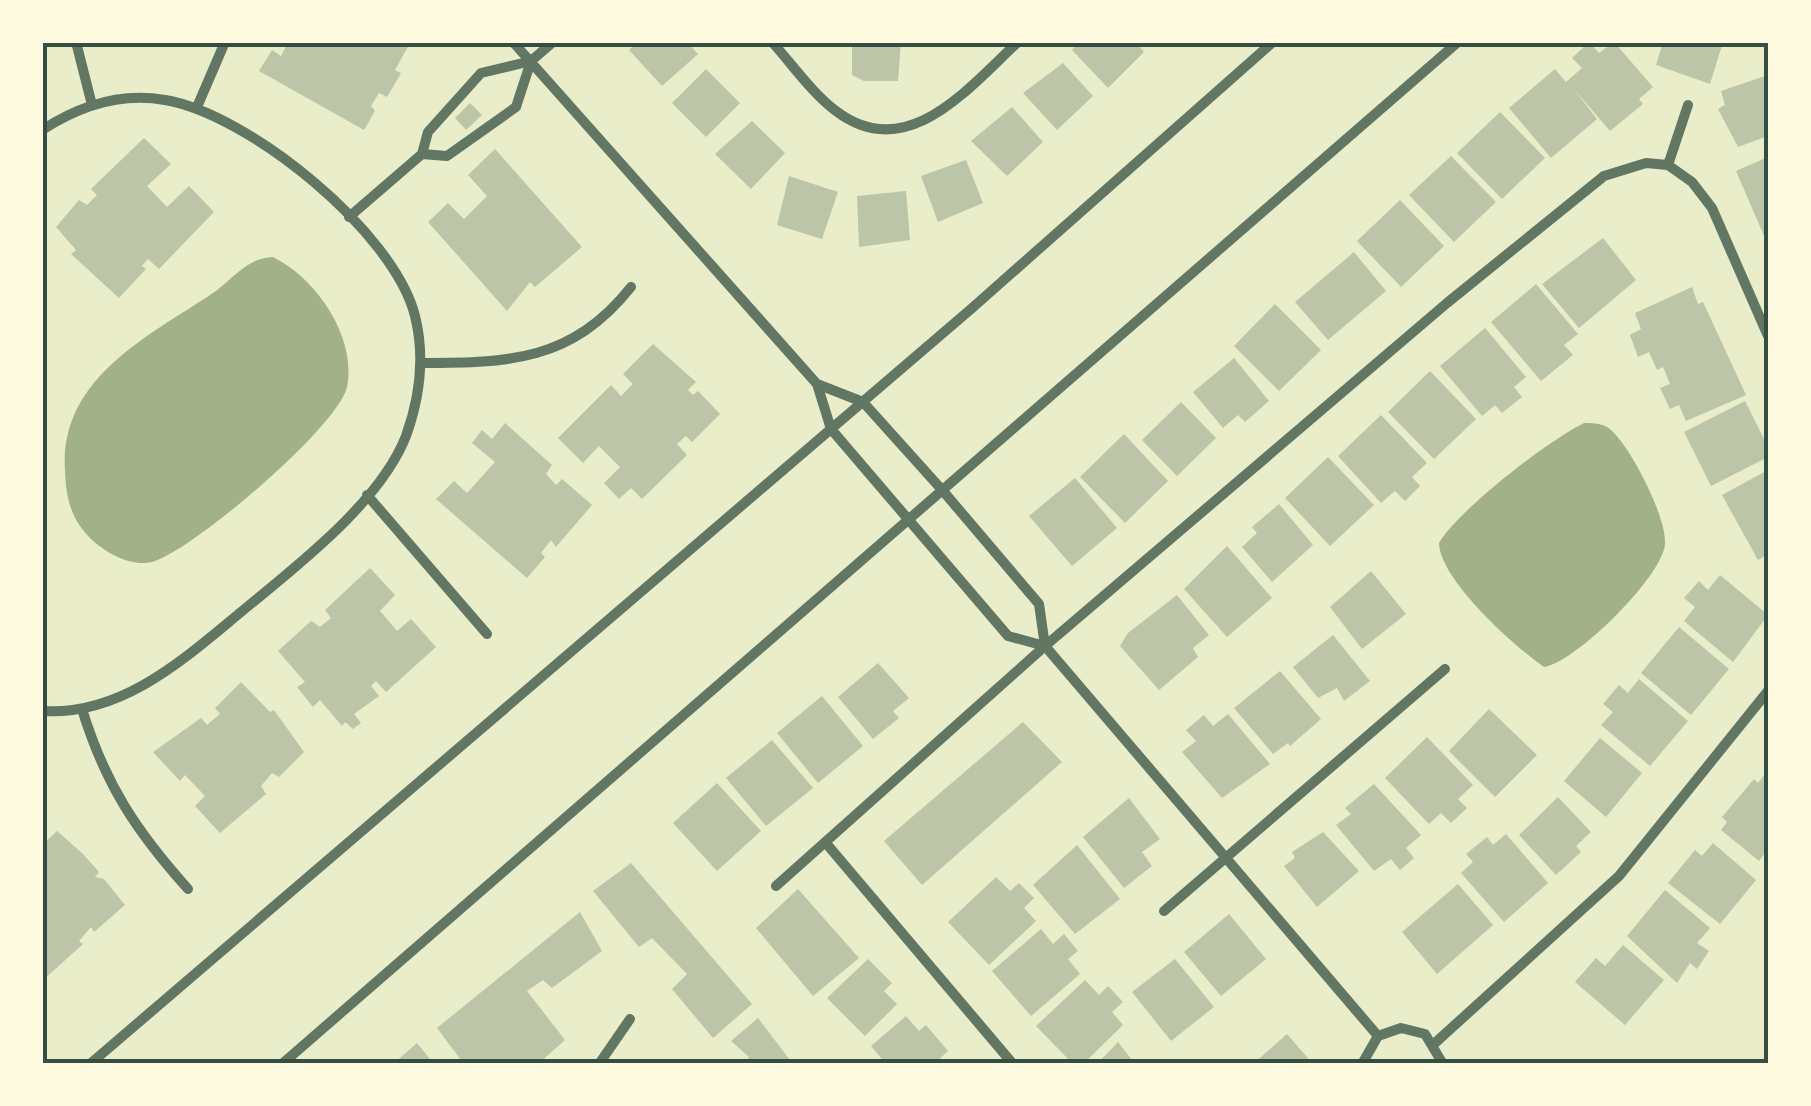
<svg xmlns="http://www.w3.org/2000/svg" width="1811" height="1106" font-family="'Open Sans',sans-serif">
	<rect width="100%" height="100%" fill="#e9edc9"/>
	<path fill="#a3b18a" d="M273,257C316,278 357,337 347,387C338,427 192,551 152,562C131,567 106,553 91,539C71,519 66,499 65,471C59,380 145,338 210,295C232,281 245,258 273,257Z
		M1584,423C1595,423 1605,423 1613,432C1632,450 1667,518 1665,544C1663,576 1575,663 1544,667C1514,646 1440,580 1439,543C1458,510 1549,440 1584,423Z"/>
	<path fill="#bcc5a7" d="M288,42H404L409,45L395,70L401,73L387,97L379,93L371,106L375,111L364,130L259,71L272,50L281,56Z
		M637,42H687L698,54L662,86L629,50Z
		M852,42H901L898,81H864L852,75Z
		M1079,42H1136L1144,52L1108,88L1072,50Z
		M1589,42L1599,53L1614,42L1653,87L1639,99L1643,104L1610,131L1574,89L1597,119L1551,158L1509,108L1555,69L1566,82L1582,68L1572,58Z
		M1663,42H1723L1710,84L1656,65Z
		M1063,63L1093,96L1057,130L1023,93Z
		M706,69L740,103L706,137L672,103Z
		M1768,75V136L1738,147L1718,109L1725,105L1721,91Z
		M470,103L482,115L466,130L455,118Z
		M1012,107L1043,142L1007,176L971,141Z
		M1500,112L1545,158L1502,199L1457,153Z
		M752,121L785,153L751,189L715,154Z
		M144,138L171,164L147,186L167,207L189,186L214,212L159,269L148,259L142,266L146,269L119,298L71,254L76,250L56,227L79,200L87,205L97,195L91,189Z
		M495,149L582,247L535,287L530,282L507,311L428,222L448,203L464,219L487,196L468,175Z
		M1451,156L1496,202L1454,242L1409,195Z
		M1768,157V245L1736,171Z
		M966,160L983,203L938,222L921,176Z
		M789,176L838,192L822,239L777,225Z
		M906,191L910,240L859,247L857,196Z
		M1400,200L1444,246L1401,287L1357,241Z
		M1603,238L1636,280L1579,328L1542,284Z
		M1354,252L1386,291L1328,340L1295,302Z
		M1536,284L1578,334L1564,345L1573,355L1541,381L1491,322Z
		M1692,287L1698,304L1703,302L1746,395L1686,421L1679,405L1670,409L1660,388L1670,384L1663,367L1657,370L1649,352L1638,357L1630,335L1641,329L1635,313Z
		M1275,304L1321,350L1279,391L1234,346Z
		M1485,328L1526,377L1514,387L1522,397L1502,413L1495,405L1482,416L1440,366Z
		M653,344L696,382L688,390L693,395L698,391L720,414L692,442L686,436L677,444L687,455L642,499L631,488L619,499L604,483L620,467L599,446L583,463L558,438L611,385L621,396L633,384L623,374Z
		M1234,358L1269,401L1245,422L1238,415L1223,428L1193,392Z
		M1430,371L1476,419L1434,459L1388,412Z
		M1745,401L1768,447V457L1711,486L1684,432Z
		M1181,402L1216,438L1177,476L1142,440Z
		M1381,415L1427,463L1412,477L1420,486L1405,501L1395,491L1381,503L1338,456Z
		M505,423L552,465L546,474L556,485L562,479L592,505L556,547L551,540L541,553L545,557L527,578L436,499L454,481L467,493L495,462L472,443L482,430L492,439Z
		M1124,434L1168,481L1125,523L1080,477Z
		M1328,457L1374,505L1330,546L1285,498Z
		M1768,470V554L1758,560L1722,495Z
		M1075,478L1117,528L1072,566L1029,516Z
		M1279,504L1313,545L1272,582L1242,547L1257,533L1252,527Z
		M1227,546L1272,598L1227,637L1184,589Z
		M370,568L395,595L380,611L397,631L411,619L436,647L386,692L376,681L371,686L379,696L354,714L361,723L353,729L345,722L342,726L320,700L313,707L297,687L305,682L278,651L311,621L320,627L331,618L325,610Z
		M1371,571L1406,614L1362,649L1330,607Z
		M1720,575L1768,615L1733,662L1684,621L1695,607L1684,598L1699,581L1708,590Z
		M1177,595L1209,635L1193,648L1198,657L1159,690L1120,646L1128,633Z
		M1679,627L1729,669L1691,715L1641,673Z
		M1333,635L1370,681L1344,701L1337,688L1318,698L1293,667Z
		M878,663L909,698L893,711L899,718L873,739L838,697Z
		M1280,671L1321,719L1290,746L1288,743L1273,754L1234,708Z
		M1639,679L1688,721L1650,766L1601,725L1613,712L1603,704L1619,685L1628,693Z
		M241,682L270,712L274,710L304,752L279,777L272,773L261,786L266,794L220,833L195,806L205,796L185,775L180,781L153,752L201,718L207,725L220,714L215,708Z
		M822,696L863,746L818,783L777,733Z
		M1489,709L1537,755L1495,797L1449,751Z
		M1228,714L1270,764L1222,798L1182,752L1196,741L1186,730L1204,715L1213,726Z
		M1023,722L1062,762L922,885L884,841Z
		M1427,737L1473,785L1458,799L1467,808L1451,823L1441,813L1429,824L1385,778Z
		M1600,738L1642,773L1606,817L1564,781Z
		M772,740L813,788L766,826L726,778Z
		M1768,770V849L1759,861L1721,830L1727,822L1722,817L1754,779L1758,783Z
		M717,783L761,831L717,871L673,823Z
		M1374,784L1421,835L1406,848L1414,858L1400,870L1391,859L1374,871L1336,825L1351,814L1345,808Z
		M1558,797L1591,832L1576,846L1581,852L1556,875L1519,835Z
		M1129,798L1160,839L1142,852L1152,866L1124,888L1083,837Z
		M57,831L83,854L99,872L95,877L104,879L125,905L94,932L91,927L79,941L83,944L42,981V845Z
		M1323,832L1359,871L1317,907L1284,866L1295,858L1292,852Z
		M1506,834L1548,883L1504,922L1461,873L1473,862L1466,854L1487,837L1493,845Z
		M1713,843L1756,880L1720,924L1668,883L1695,850L1702,856Z
		M1077,845L1120,899L1075,934L1033,885Z
		M631,863L752,1004L713,1038L672,989L687,974L652,938L639,947L593,891Z
		M996,877L1010,891L1019,883L1034,898L1024,908L1036,921L989,965L948,922Z
		M1458,884L1493,925L1437,974L1402,932Z
		M798,889L859,958L813,996L756,928Z
		M1665,890L1710,928L1697,943L1709,951L1697,969L1690,963L1677,983L1627,936Z
		M580,912L602,951L552,988L543,980L527,991L565,1040L538,1064H464L437,1028Z
		M1229,914L1266,959L1221,996L1184,952Z
		M1041,929L1053,944L1064,934L1078,951L1068,959L1080,974L1031,1016L992,971Z
		M1623,945L1664,980L1625,1025L1575,982L1596,958L1605,966Z
		M868,959L892,983L884,991L897,1004L865,1036L827,998Z
		M1175,959L1214,1007L1171,1041L1132,992Z
		M1085,980L1099,995L1108,986L1123,1002L1112,1012L1123,1025L1083,1064H1073L1036,1026Z
		M906,1016L919,1031L926,1025L948,1051L934,1064H886L871,1046Z
		M758,1018L793,1064H744L749,1057L731,1041Z
		M1287,1034L1313,1064H1253Z
		M1118,1042L1135,1064H1097Z
		M417,1043L434,1064H393Z"/>
	<g fill="none" stroke-linecap="round" stroke-linejoin="round">
		<path stroke="#617663" stroke-width="10" d="M76,42L92,105
			M513,42L817,384L831,429L1008,636L1045,646
			M772,42C792,64 812,93 836,111C907,165 968,88 1018,42
			M197,107L225,42
			M42,130C79,106 121,92 165,100C249,114 394,232 415,316C425,356 420,397 406,436C380,503 295,567 241,612C184,659 122,716 42,711
			M422,154L447,156L516,107L531,61
			M1668,165L1688,105
			M349,217L422,154L428,132L481,73L531,61L553,42
			M421,363C510,363 572,361 631,287
			M817,384L863,402L943,491L1039,604L1045,646L1378,1036
			M367,495L487,634
			M82,709C105,784 136,831 188,889
			M825,842L1013,1064
			M776,886L1045,646L1447,303L1604,176L1646,163L1668,165L1692,182L1712,208L1768,336
			M1164,911L1445,669
			M1435,1043L1619,876L1768,691
			M90,1064L971,309L1273,42
			M282,1064L1458,42
			M599,1064L630,1019
			M1362,1064L1378,1036L1401,1028L1425,1034L1443,1064"/>
	</g>
	<rect width="1811" height="1106" fill="none" stroke="#fefae0" stroke-width="90"/>
	<rect x="45" y="45" width="1721" height="1016" fill="none" stroke="#344e41" stroke-width="4"/>
</svg>
